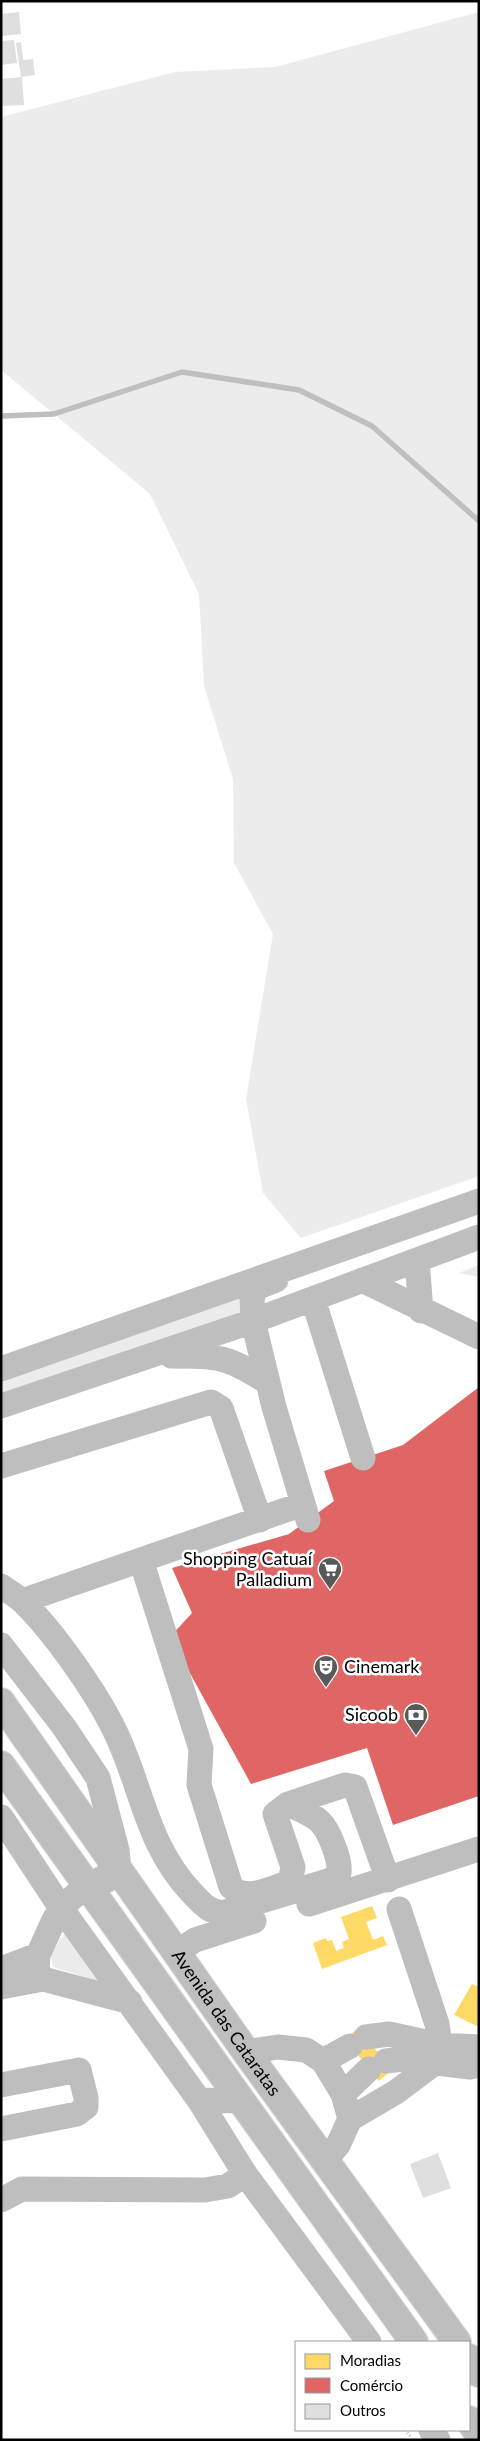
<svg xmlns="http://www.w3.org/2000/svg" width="480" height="2441" font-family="Lato,sans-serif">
	<rect width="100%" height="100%" fill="#fff"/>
	<path fill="#ececec" d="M479,12V1176L301,1238L263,1193L246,1099L273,934L234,863L233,779L204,686L199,594L150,494L1,370V117L175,72L275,67Z
		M479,1265V1277L459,1273Z
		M242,1297V1313L1,1396V1379Z
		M65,1934L103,1983L53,1967L51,1956L60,1939Z"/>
	<path fill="#ffd966" d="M372,1906L377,1918L366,1922L373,1940L383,1936L387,1945L322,1969L313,1943L326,1938L327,1941L332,1940L336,1951L344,1948L342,1942L349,1939L341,1917Z
		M472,1984L479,1987V2027L454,2015Z
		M358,2028L392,2070L379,2081L345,2039Z"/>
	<path fill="#e06666" d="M479,1387V1796L393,1825L367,1748L251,1784L170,1637L192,1613L172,1568L289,1534L334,1501L324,1471L403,1445Z"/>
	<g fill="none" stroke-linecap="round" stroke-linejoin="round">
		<path stroke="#bfbfbf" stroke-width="5.5" d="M1,416L54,414L182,372L299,390L372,426L479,521"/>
	</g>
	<path fill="#dfdfdf" d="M19,12L21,34L1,36V14Z
		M14,40L17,63L1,65V41Z
		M21,42L23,60L33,59L35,75L21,77L16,43Z
		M22,77L24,105L1,106V79Z
		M438,2153L451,2188L423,2198L410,2164Z"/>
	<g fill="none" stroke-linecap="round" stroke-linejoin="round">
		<g stroke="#dbdbdb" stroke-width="30">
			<g id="major">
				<path id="s1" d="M1,1702L246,2052L457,2342"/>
				<path d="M1,1765L414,2342"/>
				<path d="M469,2358L479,2373"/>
				<path d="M469,2420L479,2434"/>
			</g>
		</g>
		<g stroke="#dbdbdb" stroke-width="30">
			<path id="highway" d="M89,1888L119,1871"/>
		</g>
		<path stroke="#b9b9b9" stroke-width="3" stroke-dasharray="1 2.5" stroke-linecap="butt" d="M405,2430L411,2437"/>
		<path stroke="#bebebe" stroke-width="25" d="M417,1260L421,1311
			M276,1280L258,1287L252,1297L253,1321L274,1407L308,1520
			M362,1280L479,1337
			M313,1299L363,1458
			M171,1356C219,1356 227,1356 267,1382
			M1,1369L479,1201
			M1,1406L253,1321L479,1237
			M1,1466L211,1402L221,1408L260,1520
			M141,1560L201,1749L199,1785L231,1887C248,1902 271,1888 290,1882L293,1867L275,1814L288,1804L345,1785L355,1787L388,1880
			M1,1586C8,1591 17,1596 23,1602C53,1631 93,1688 112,1725C142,1783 144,1842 192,1893C202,1903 207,1911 222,1913L331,1880L339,1873C340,1863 337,1856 334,1847C323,1817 315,1817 288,1804
			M22,1601L303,1504
			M1,1645L64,1727L98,1778L117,1850L119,1871
			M1,1817L61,1908L199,2100L241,2101
			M89,1888L80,1891L61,1908L53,1922L38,1955L37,1970L43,1979L130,2002
			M309,1904L479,1849
			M176,1953L195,1940L254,1921
			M1,1969L38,1955
			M1,1987L43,1979
			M366,2037L389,2034L440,2045L479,2047
			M246,2052L278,2047L306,2050L323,2061L343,2094L350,2119L338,2145L325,2160
			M323,2061L350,2046
			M386,2061L403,2059L470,2067L479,2065
			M1,2085L79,2070L86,2098V2107L77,2114L1,2129
			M343,2094L369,2069
			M199,2100L245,2174L369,2342
			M350,2119L396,2092L436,2062L440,2045L437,2024L399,1909
			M1,2200L22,2189L205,2190L228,2186L245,2174
			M431,2430L438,2440"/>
		<use href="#major" stroke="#bebebe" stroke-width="28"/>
		<use href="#highway" stroke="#bebebe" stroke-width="28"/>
	</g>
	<defs>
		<g id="supermarket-pin" transform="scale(1.25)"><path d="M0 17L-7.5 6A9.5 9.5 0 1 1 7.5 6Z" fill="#595959" stroke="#fff"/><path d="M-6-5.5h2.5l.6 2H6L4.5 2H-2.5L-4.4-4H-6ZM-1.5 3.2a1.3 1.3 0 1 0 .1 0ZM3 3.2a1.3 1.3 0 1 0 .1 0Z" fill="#fff"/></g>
		<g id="theatre-pin" transform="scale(1.25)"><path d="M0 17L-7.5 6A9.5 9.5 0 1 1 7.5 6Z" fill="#595959" stroke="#fff"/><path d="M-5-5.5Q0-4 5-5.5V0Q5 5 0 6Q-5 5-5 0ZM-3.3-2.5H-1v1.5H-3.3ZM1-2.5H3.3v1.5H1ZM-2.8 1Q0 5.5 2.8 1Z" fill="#fff"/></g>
		<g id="bank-pin" transform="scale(1.25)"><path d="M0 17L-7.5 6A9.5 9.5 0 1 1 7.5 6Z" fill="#595959" stroke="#fff"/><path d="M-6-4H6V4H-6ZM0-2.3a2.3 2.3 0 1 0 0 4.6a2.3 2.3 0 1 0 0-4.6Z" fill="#fff"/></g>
	</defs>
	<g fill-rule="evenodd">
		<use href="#supermarket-pin" x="330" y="1569"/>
		<use href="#theatre-pin" x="326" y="1667"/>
		<use href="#bank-pin" x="416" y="1715"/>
	</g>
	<g text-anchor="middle" stroke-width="5" stroke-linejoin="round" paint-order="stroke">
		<g font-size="18" fill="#000" stroke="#fff" text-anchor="end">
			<text x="312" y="1565">Shopping Catuaí<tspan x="312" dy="21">Palladium</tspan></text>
			<text x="344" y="1673" text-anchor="start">Cinemark</text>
			<text x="398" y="1721">Sicoob</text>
		</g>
		<g font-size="18" fill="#000" stroke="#fff">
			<text dy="6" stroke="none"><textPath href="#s1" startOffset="392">Avenida das Cataratas</textPath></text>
		</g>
	</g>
	<rect width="480" height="2441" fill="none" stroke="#000000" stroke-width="5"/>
	<rect x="295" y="2341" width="175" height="90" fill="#ffffff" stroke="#999999"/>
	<rect x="305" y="2354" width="25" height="15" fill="#ffd966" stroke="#999999"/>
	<text x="340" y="2366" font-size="15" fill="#000000">Moradias</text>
	<rect x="305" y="2378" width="25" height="15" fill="#e06666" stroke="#999999"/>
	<text x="340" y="2391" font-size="15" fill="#000000">Comércio</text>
	<rect x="305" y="2404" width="25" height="15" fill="#dfdfdf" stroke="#999999"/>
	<text x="340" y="2416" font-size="15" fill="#000000">Outros</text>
</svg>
